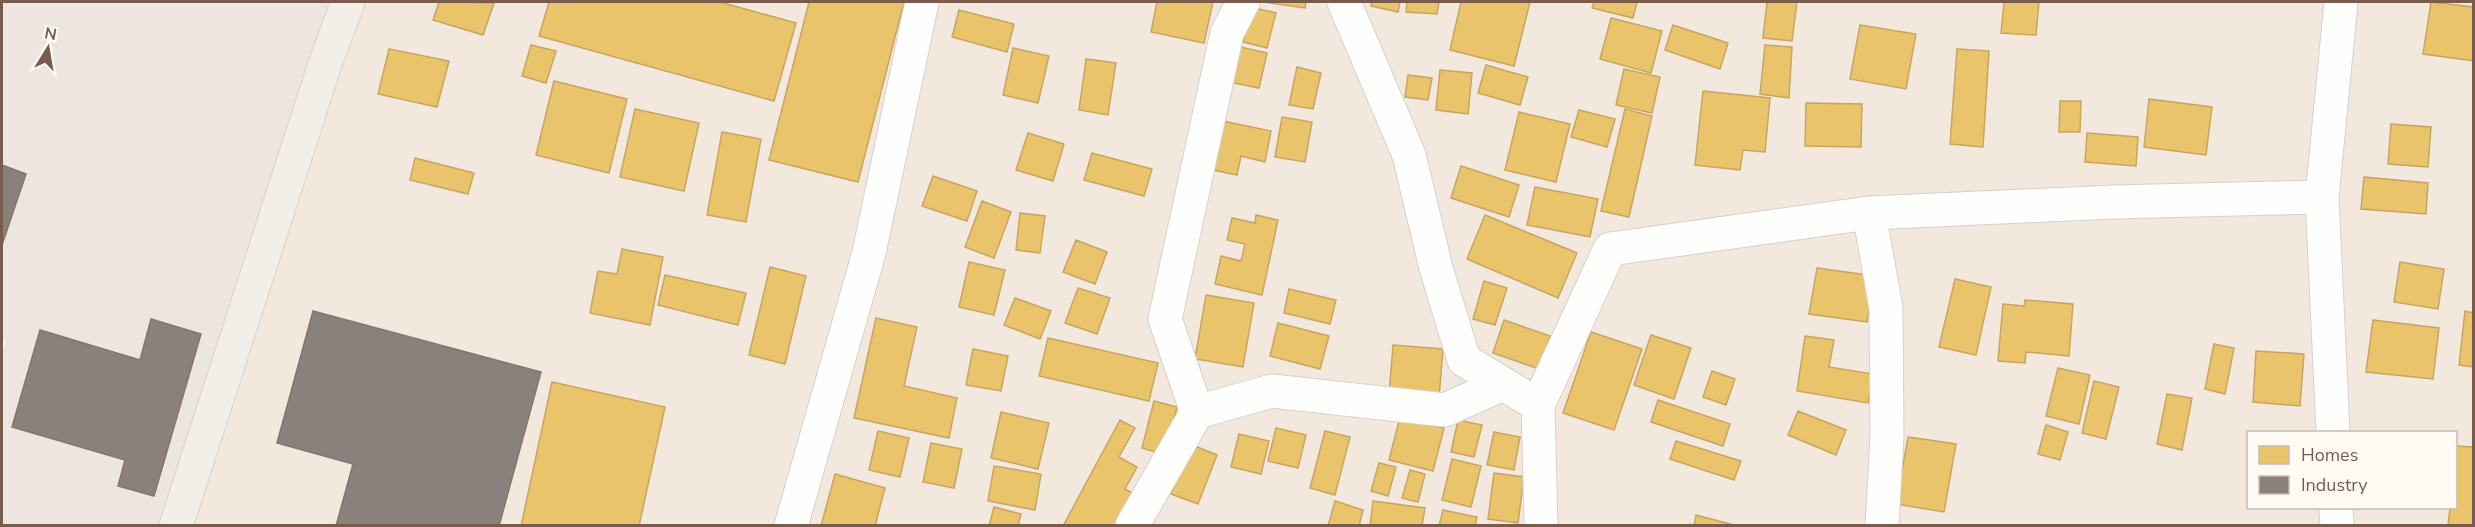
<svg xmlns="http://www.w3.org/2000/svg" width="2475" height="527" font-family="'Nunito Sans',sans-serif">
	<rect width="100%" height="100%" fill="#f9f5f0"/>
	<path fill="#f2e8de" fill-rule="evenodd" d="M360,2H2473V525L180,526ZM2248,432H2456V508H2248Z"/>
	<path fill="#ede5e0" d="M2,2H360L180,525L8,526L2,523V353L6,341L2,339Z"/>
	<path fill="#e9c46a" stroke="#c8a561" stroke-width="1.5" d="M439,2L494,3L483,35L433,20Z
		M549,2H720L796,23L774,101L539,36Z
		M809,2H904L858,182L769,160Z
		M1157,2H1213L1204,43L1151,32Z
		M1263,2H1306L1305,8Z
		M1372,2H1400L1398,12L1371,6Z
		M1407,2H1439L1437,14L1406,12Z
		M1461,2H1530L1514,66L1450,50Z
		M1594,2H1637L1633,18L1592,8Z
		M1767,2H1797L1792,41L1763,38Z
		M2004,2H2039L2036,35L2001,33Z
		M2431,2L2474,7V61L2423,54Z
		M1251,7L1276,13L1267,48L1243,42Z
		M959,10L1014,24L1007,52L952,37Z
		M1611,18L1662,31L1651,73L1600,59Z
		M1673,25L1728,43L1720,69L1665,50Z
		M1860,25L1916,34L1906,89L1850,79Z
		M531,45L556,51L546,83L522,76Z
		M1765,45L1792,47L1789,98L1760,94Z
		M1236,46L1267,53L1259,88L1229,82Z
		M1013,48L1049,56L1038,103L1003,95Z
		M389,49L449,61L437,107L378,94Z
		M1957,49L1989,51L1983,147L1950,144Z
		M1086,59L1116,63L1108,115L1079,110Z
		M1486,65L1528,77L1520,105L1478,93Z
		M1297,67L1321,73L1313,109L1289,105Z
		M1624,69L1660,77L1652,113L1616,105Z
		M1440,70L1472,73L1468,114L1436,110Z
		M1408,75L1432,78L1428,100L1405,97Z
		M554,81L627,99L609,173L536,155Z
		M1703,91L1770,98L1765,152L1743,150L1740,170L1695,165Z
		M2149,99L2212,107L2206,155L2144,147Z
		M2060,101H2081L2080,132H2059Z
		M1806,103L1862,104L1861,147L1805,146Z
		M635,109L699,123L684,191L620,177Z
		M1625,109L1652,116L1629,217L1601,211Z
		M1579,110L1615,119L1607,147L1571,137Z
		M1519,112L1570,124L1556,182L1505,170Z
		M1282,117L1312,122L1305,162L1275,157Z
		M1218,120L1271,131L1265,162L1241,156L1237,175L1208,169Z
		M2391,124L2431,127L2428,167L2388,164Z
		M722,132L761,139L746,222L707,215Z
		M1028,133L1064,144L1053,181L1016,170Z
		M2087,133L2138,137L2136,166L2085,162Z
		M1092,153L1152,169L1144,196L1084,180Z
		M415,158L474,173L468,194L410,180Z
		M1461,166L1519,185L1509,217L1451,198Z
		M933,176L977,191L967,221L922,206Z
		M2364,177L2428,183L2426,214L2361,209Z
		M1535,187L1598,199L1590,237L1527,225Z
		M982,201L1011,212L994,258L965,247Z
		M1020,213L1045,216L1040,253L1016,250Z
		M1256,215L1278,220L1262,295L1215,284L1221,256L1241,261L1245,244L1227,240L1232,218L1255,223Z
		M1485,215L1577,253L1558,298L1467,259Z
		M1076,240L1107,252L1095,284L1063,272Z
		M622,249L663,257L650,325L590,313L598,271L617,274Z
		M969,262L1005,270L994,315L959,307Z
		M2400,262L2444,269L2438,309L2394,302Z
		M770,267L806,276L785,364L749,355Z
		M1817,268L1874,276L1867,322L1809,314Z
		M665,275L746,293L738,325L658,305Z
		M1955,279L1991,287L1976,355L1939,347Z
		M1484,281L1507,288L1495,325L1473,319Z
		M1078,288L1110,298L1097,334L1065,323Z
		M1289,289L1336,300L1330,324L1284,313Z
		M1206,295L1254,303L1243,367L1195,359Z
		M1015,298L1051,311L1040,339L1004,325Z
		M2025,300L2073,304L2069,356L2026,352L2025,363L1998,361L2003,304L2024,306Z
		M2465,311L2474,313V367L2459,365Z
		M876,318L917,327L904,386L957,398L949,438L854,418Z
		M1504,320L1550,336L1539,369L1493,353Z
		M2373,320L2439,328L2433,379L2366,372Z
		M1278,323L1329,336L1320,369L1270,356Z
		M1591,332L1642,349L1614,430L1563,413Z
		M1651,335L1691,348L1674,399L1634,385Z
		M1805,336L1834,340L1829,367L1873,374L1868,403L1797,391Z
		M1048,338L1158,363L1149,401L1039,376Z
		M2214,344L2234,348L2225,394L2205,389Z
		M1393,345L1443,349L1439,398L1389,394Z
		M973,349L1008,356L1001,391L966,385Z
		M2256,351L2304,354L2300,406L2253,402Z
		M2058,368L2090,375L2079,424L2046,416Z
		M1712,371L1735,379L1726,405L1703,397Z
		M2094,381L2119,387L2106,439L2082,433Z
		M552,382L665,407L639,526H521Z
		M2167,394L2192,398L2182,450L2157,444Z
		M1658,400L1730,424L1723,446L1651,422Z
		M1154,401L1177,407L1165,455L1142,448Z
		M1798,411L1846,430L1836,455L1788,435Z
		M1001,412L1049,423L1038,469L991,458Z
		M1400,417L1444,428L1433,471L1389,460Z
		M1120,420L1135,428L1119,457L1137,467L1125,489L1139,497L1124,526H1063Z
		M1458,420L1482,425L1474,457L1451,452Z
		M2046,425L2068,432L2060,460L2038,454Z
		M1276,428L1306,435L1298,468L1268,461Z
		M878,431L909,438L900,477L869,470Z
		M1325,431L1350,437L1335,495L1310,488Z
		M1494,432L1520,437L1514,470L1487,465Z
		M1239,434L1269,441L1261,474L1231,467Z
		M1908,437L1956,444L1944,512L1896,504Z
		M1676,441L1741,461L1734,480L1670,459Z
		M931,443L962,449L954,488L923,482Z
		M1190,444L1217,455L1198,504L1171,494Z
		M2456,446L2474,447V526H2448L2450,508H2456Z
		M1452,459L1481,466L1471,507L1442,500Z
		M1379,463L1396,467L1388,496L1371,491Z
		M994,466L1041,474L1035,510L988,501Z
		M1410,470L1425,474L1418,502L1402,498Z
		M1494,473L1524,477L1518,523L1488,519Z
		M835,474L885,488L875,526H821Z
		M1335,501L1363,510L1359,526H1328Z
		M1373,501L1425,508L1422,526H1370Z
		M994,507L1021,514L1018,526H989Z
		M1443,510L1477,517L1475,526H1439Z
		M1696,515L1738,526H1694Z"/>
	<path fill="#8a817c" stroke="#85766e" stroke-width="1.5" d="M2,165L26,174L2,245Z
		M313,311L541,372L499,526H336L353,464L277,443Z
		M151,319L201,334L154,496L118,486L125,460L12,427L40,330L140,360Z"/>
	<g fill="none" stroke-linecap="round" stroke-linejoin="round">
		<g stroke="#d7d1cb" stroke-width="35">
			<path id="minor" d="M1344,2L1409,155L1436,268L1464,360L1538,405
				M1869,213L1886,308L1887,436L1882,526
				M1197,412L1165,319L1227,33L1243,2
				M2333,432L2322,197L2341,2
				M2336,508L2337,526
				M791,526L869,253L922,2
				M1132,526L1197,412L1272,391L1445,410L1503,384
				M1541,526L1538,405L1610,249L1869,213L2113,202L2322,197"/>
		</g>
		<g stroke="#dad1cc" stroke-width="35">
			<path id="major" d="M176,526L325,64L348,2"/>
		</g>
		<use href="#minor" stroke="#fefefd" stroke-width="33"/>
		<use href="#major" stroke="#f3eee8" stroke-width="33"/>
	</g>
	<rect width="2475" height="527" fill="none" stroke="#7a5c4d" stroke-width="6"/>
	<rect x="2247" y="431" width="210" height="78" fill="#fffaf3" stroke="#cabbb1" stroke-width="1.5"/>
	<rect x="2259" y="446" width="30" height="18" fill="#e9c46a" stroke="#cabbb1" stroke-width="1.5"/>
	<text x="2301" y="461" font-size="18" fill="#7a5c4d">Homes</text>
	<rect x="2259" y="476" width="30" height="18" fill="#8a817c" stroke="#cabbb1" stroke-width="1.5"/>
	<text x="2301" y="491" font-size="18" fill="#7a5c4d">Industry</text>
	<g transform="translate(48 48) rotate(11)" stroke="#fffaf3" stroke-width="4.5" paint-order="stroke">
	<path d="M0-4.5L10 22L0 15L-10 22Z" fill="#7a5c4d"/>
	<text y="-9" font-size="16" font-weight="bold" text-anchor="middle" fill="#7a5c4d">N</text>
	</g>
</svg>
